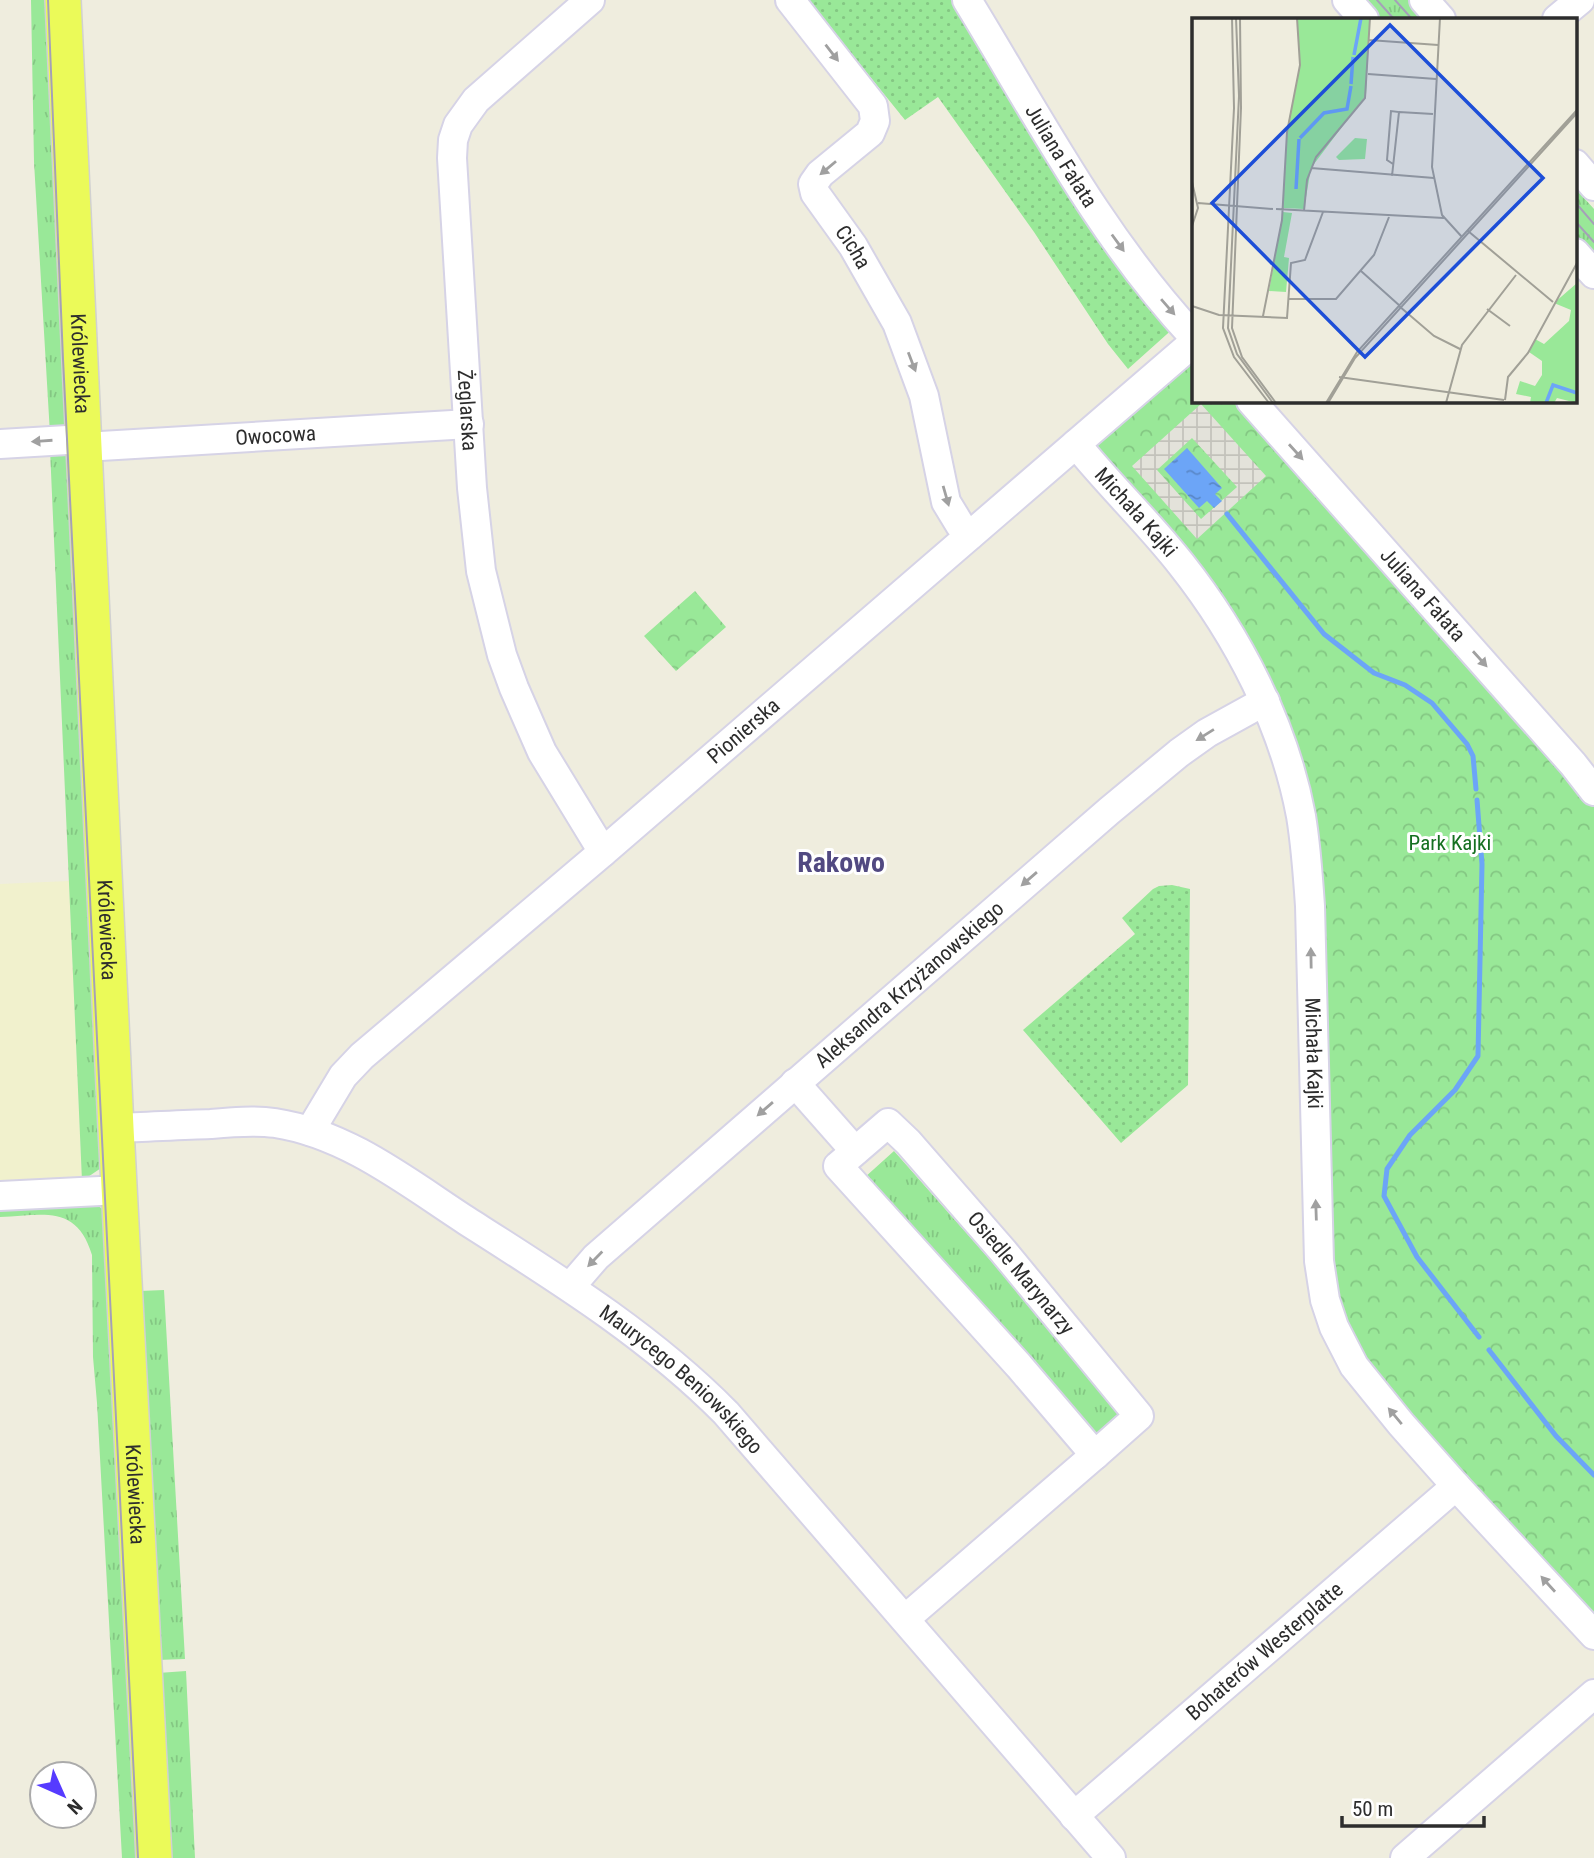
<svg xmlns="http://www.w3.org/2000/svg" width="1594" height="1858" font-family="'Roboto Condensed',sans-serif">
	<defs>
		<pattern id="grass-tufts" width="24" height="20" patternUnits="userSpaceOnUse" patternTransform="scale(1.75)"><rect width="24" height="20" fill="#99e898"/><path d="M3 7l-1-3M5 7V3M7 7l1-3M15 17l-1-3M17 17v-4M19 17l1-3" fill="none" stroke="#84c783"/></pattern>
		<pattern id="park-crowns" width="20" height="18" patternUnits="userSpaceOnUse" patternTransform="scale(1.75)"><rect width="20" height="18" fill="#99e898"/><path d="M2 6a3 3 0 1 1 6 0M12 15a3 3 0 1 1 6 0" fill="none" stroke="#84c783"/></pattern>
		<pattern id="garden-dots" width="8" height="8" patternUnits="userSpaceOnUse" patternTransform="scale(1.75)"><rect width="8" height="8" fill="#99e898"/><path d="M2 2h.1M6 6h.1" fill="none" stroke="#84c783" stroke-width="1.8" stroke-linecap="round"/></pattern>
		<pattern id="plaza-grid" width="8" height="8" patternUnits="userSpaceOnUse" patternTransform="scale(1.75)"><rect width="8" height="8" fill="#e3e2da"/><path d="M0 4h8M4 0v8" fill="none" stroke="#c3c2bb"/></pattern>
		<pattern id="water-ripples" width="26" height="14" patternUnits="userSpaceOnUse" patternTransform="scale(1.75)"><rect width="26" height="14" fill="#6ca5f7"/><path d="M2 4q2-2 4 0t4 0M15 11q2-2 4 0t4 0" fill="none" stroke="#5987c8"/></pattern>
	</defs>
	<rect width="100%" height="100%" fill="#efedde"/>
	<path fill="#f1f1cd" d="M69,881L82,1181L0,1188V884Z"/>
	<path fill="url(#grass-tufts)" d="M31,0H53L72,423L50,434L34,162Z
		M1363,0H1409L1427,19H1381Z
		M1575,188L1594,209V257L1575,236Z
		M50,449L68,450L104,1166L82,1181Z
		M894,1151L1121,1408L1120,1421L1104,1436L1088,1432L864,1178Z
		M96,1204L106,1212L143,1858H122L97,1403L93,1357L92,1255C77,1204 43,1215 0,1217V1205Z
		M164,1290L185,1659L157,1660L140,1291Z
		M186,1671L195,1858H168L158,1673Z"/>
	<path fill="url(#park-crowns)" d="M1193,355V401H1251L1594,791V1635L1334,1327L1307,857L1244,660L1081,451Z
		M695,591L726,627L676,671L644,636Z"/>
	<path fill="url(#garden-dots)" d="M808,0H955L1176,326L1128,369L1108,344L1034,232L938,97L905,120Z
		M1172,885L1190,889L1188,1085L1121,1143L1023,1030L1135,934L1122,918L1153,889L1159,886Z"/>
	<path fill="url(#plaza-grid)" fill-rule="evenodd" d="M1201,404L1266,476L1197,539L1132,466ZM1192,438L1237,487L1201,519L1157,470Z"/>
	<path fill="url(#water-ripples)" d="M1187,448L1222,488L1215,494L1222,501L1214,508L1207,501L1199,508L1164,469Z"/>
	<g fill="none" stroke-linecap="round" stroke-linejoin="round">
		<path stroke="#6ca5f7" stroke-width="5" d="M1227,514L1324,634L1374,673L1405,685L1432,703L1467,744L1473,756L1476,789
			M1477,800L1482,864L1478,1056L1455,1090L1410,1135L1387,1169L1384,1196L1417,1257L1479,1337
			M1489,1350L1556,1436L1594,1475"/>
		<g stroke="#d6d3e6" stroke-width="32">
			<g id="minor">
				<path id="s1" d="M590,0L476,100L458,125L453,140L452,158L472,488L481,571L502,655L514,688L542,752L603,852"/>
				<path id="s2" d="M790,0L873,106L875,121L870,133L820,174L813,184L815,193L853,246L897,323L924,396L946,502L960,525L969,536"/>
				<path id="s3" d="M967,0C1038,116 1100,236 1193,336"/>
				<path d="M1347,0L1364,19"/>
				<path d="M1424,0L1441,19"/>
				<path d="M1557,19L1580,0"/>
				<path d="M1575,164L1594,186"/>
				<path d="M1575,253L1594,274"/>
				<path id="s4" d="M1251,401L1573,764L1594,791"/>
				<path d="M0,444L84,439"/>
				<path id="s5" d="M1076,444C1109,485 1148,522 1181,564C1238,636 1284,725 1301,816C1306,846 1308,876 1310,906L1319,1261L1325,1300L1334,1327L1354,1366L1401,1424L1456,1486L1594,1635"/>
				<path id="s6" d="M84,447L469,424"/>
				<path d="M795,1083L855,1151"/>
				<path d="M888,1123L908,1142L1003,1251L1139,1416L1095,1455L1019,1366L838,1166Z"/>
				<path id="s7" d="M116,1128C147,1127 179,1125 211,1124C232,1122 254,1120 275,1123C347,1134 407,1182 467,1221C558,1279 650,1336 726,1413L1111,1858"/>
				<path id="s8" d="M310,1131L343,1076L362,1056L603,852L1193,343"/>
				<path d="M0,1196L120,1190"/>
				<path id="s9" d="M570,1287L596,1257L1109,811L1179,753L1207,733L1265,701"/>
				<path d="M905,1619L1095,1455"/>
				<path id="s10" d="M1074,1816L1456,1486"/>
				<path d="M1405,1858L1594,1694"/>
			</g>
		</g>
		<g stroke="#d1d1d1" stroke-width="38">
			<g id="major">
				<path id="s11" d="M63,0L116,1128L154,1858"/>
			</g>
		</g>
		<use href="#minor" stroke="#fff" stroke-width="28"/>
		<use href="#major" stroke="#ebfa59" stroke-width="35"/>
		<path stroke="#a5a0b8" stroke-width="2" d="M48,0L63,359L138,1858
			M1377,0L1394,19
			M1395,0L1412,19
			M1575,202L1594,224
			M1575,221L1594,242"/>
	</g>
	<defs><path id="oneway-solid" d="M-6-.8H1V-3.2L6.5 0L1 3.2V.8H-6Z" transform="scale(1.75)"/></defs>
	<g fill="#a0a0a0">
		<use href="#oneway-solid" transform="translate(832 53) rotate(52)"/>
		<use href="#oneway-solid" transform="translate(828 168) rotate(140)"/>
		<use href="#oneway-solid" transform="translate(1118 243) rotate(54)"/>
		<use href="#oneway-solid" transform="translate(1168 307) rotate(49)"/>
		<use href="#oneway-solid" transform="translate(912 362) rotate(69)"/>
		<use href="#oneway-solid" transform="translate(42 441) rotate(176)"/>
		<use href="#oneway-solid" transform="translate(1296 452) rotate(48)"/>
		<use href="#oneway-solid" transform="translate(946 496) rotate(74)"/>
		<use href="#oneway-solid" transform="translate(1480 659) rotate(48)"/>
		<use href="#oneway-solid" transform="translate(1205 735) rotate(148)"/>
		<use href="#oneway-solid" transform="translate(1029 879) rotate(139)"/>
		<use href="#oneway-solid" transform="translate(1311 958) rotate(-91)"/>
		<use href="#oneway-solid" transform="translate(765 1109) rotate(139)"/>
		<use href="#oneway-solid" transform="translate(1316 1210) rotate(-92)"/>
		<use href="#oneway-solid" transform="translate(595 1259) rotate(134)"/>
		<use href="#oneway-solid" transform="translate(1395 1416) rotate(-130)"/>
		<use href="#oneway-solid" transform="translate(1548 1584) rotate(-132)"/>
	</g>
	<g text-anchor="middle" stroke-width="6" stroke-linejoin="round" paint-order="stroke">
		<g font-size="21" fill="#2d2d2d" stroke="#fff">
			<text dy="7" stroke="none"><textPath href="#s3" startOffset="182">Juliana Fałata</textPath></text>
			<text dy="7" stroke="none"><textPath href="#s2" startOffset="315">Cicha</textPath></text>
			<text dy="7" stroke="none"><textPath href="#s11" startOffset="364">Królewiecka</textPath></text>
			<text dy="7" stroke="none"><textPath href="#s1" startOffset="469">Żeglarska</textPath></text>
			<text dy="7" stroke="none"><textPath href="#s6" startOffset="192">Owocowa</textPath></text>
			<text dy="7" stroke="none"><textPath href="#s5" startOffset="91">Michała Kajki</textPath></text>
			<text dy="7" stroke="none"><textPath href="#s4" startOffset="259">Juliana Fałata</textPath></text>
			<text dy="7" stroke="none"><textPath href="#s8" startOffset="593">Pionierska</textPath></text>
			<text dy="7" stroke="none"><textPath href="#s11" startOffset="931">Królewiecka</textPath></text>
			<text dy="7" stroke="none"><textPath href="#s9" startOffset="455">Aleksandra Krzyżanowskiego</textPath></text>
			<text dy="7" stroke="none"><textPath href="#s5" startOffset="679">Michała Kajki</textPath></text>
			<text transform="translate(1021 1273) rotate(50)" y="7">Osiedle Marynarzy</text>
			<text dy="7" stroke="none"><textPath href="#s7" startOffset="644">Maurycego Beniowskiego</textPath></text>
			<text dy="7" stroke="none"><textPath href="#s11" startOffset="1496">Królewiecka</textPath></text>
			<text dy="7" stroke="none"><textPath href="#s10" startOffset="252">Bohaterów Westerplatte</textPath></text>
		</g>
		<g font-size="21" fill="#167021" stroke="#fff">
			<text x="1450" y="850">Park Kajki</text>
		</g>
		<g font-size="28" font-weight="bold" fill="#514981" stroke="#fff">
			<text x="841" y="872">Rakowo</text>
		</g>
	</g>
	<g transform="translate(1192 18)">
		<rect width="385" height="385" fill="#efedde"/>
		<path d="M105,0H178L174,77L119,150L112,191L91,190L95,111L108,47ZM385,265V385L365,380L362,385H338L339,379L324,376L328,363L343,368L350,357V343L337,334L343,321L352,326L377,303L379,292L362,285Z" fill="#99e898"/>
		<path d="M163,120L175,121L173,141L147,142L144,139ZM91,194L100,195L92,239L97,240L94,274L77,273Z" fill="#99e898"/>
		<path fill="none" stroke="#6ca5f7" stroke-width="3.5" d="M162,37L169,0M159,66L161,39M108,120L132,95L155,91L159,68M104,171L107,121M354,385L361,367L385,375"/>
		<path fill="none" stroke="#a1a097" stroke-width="2" d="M40,0L42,90L31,310L42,339L77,385M44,0L47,78L36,310L45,336L81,385M48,0L49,90L40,310L50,339L84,385M248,0L240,149L250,197L270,219M177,22L246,27M176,56L244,61M207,94L241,96M119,150L242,160M200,158L207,94L199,93L195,142L201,146M0,164L6,190L0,208M6,185L81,191M84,191L252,200M112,193L115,162L124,139L173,80L178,0M276,213L361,284M169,253L208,288M96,281H144L182,237L197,199M0,288L27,297L95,300L99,245L113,242L131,194M207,288L242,318L268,331M295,291L318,308M71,298L90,202L95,114L108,47L105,0M147,359L312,382M313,382L316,359L336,335L385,245M134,385L165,334L385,92M136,385L163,340L385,95M254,385L270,327L324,257"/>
		<path fill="#1d4ed8" fill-opacity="0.15" stroke="#1d4ed8" stroke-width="3.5" d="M198,7L351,160L173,339L20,185Z"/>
		<rect width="385" height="385" fill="none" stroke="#2d2d2d" stroke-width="3.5"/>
	</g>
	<g transform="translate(63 1795) rotate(135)"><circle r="33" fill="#ffffff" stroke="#ababab" stroke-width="2"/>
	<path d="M0-5L12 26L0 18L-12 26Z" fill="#563bff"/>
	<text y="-10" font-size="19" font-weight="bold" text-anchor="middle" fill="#2d2d2d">N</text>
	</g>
	<path d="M1342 1816v10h142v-10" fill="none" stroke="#2d2d2d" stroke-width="3.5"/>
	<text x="1352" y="1816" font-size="21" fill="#2d2d2d" stroke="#ffffff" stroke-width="5" paint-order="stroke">50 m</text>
</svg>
